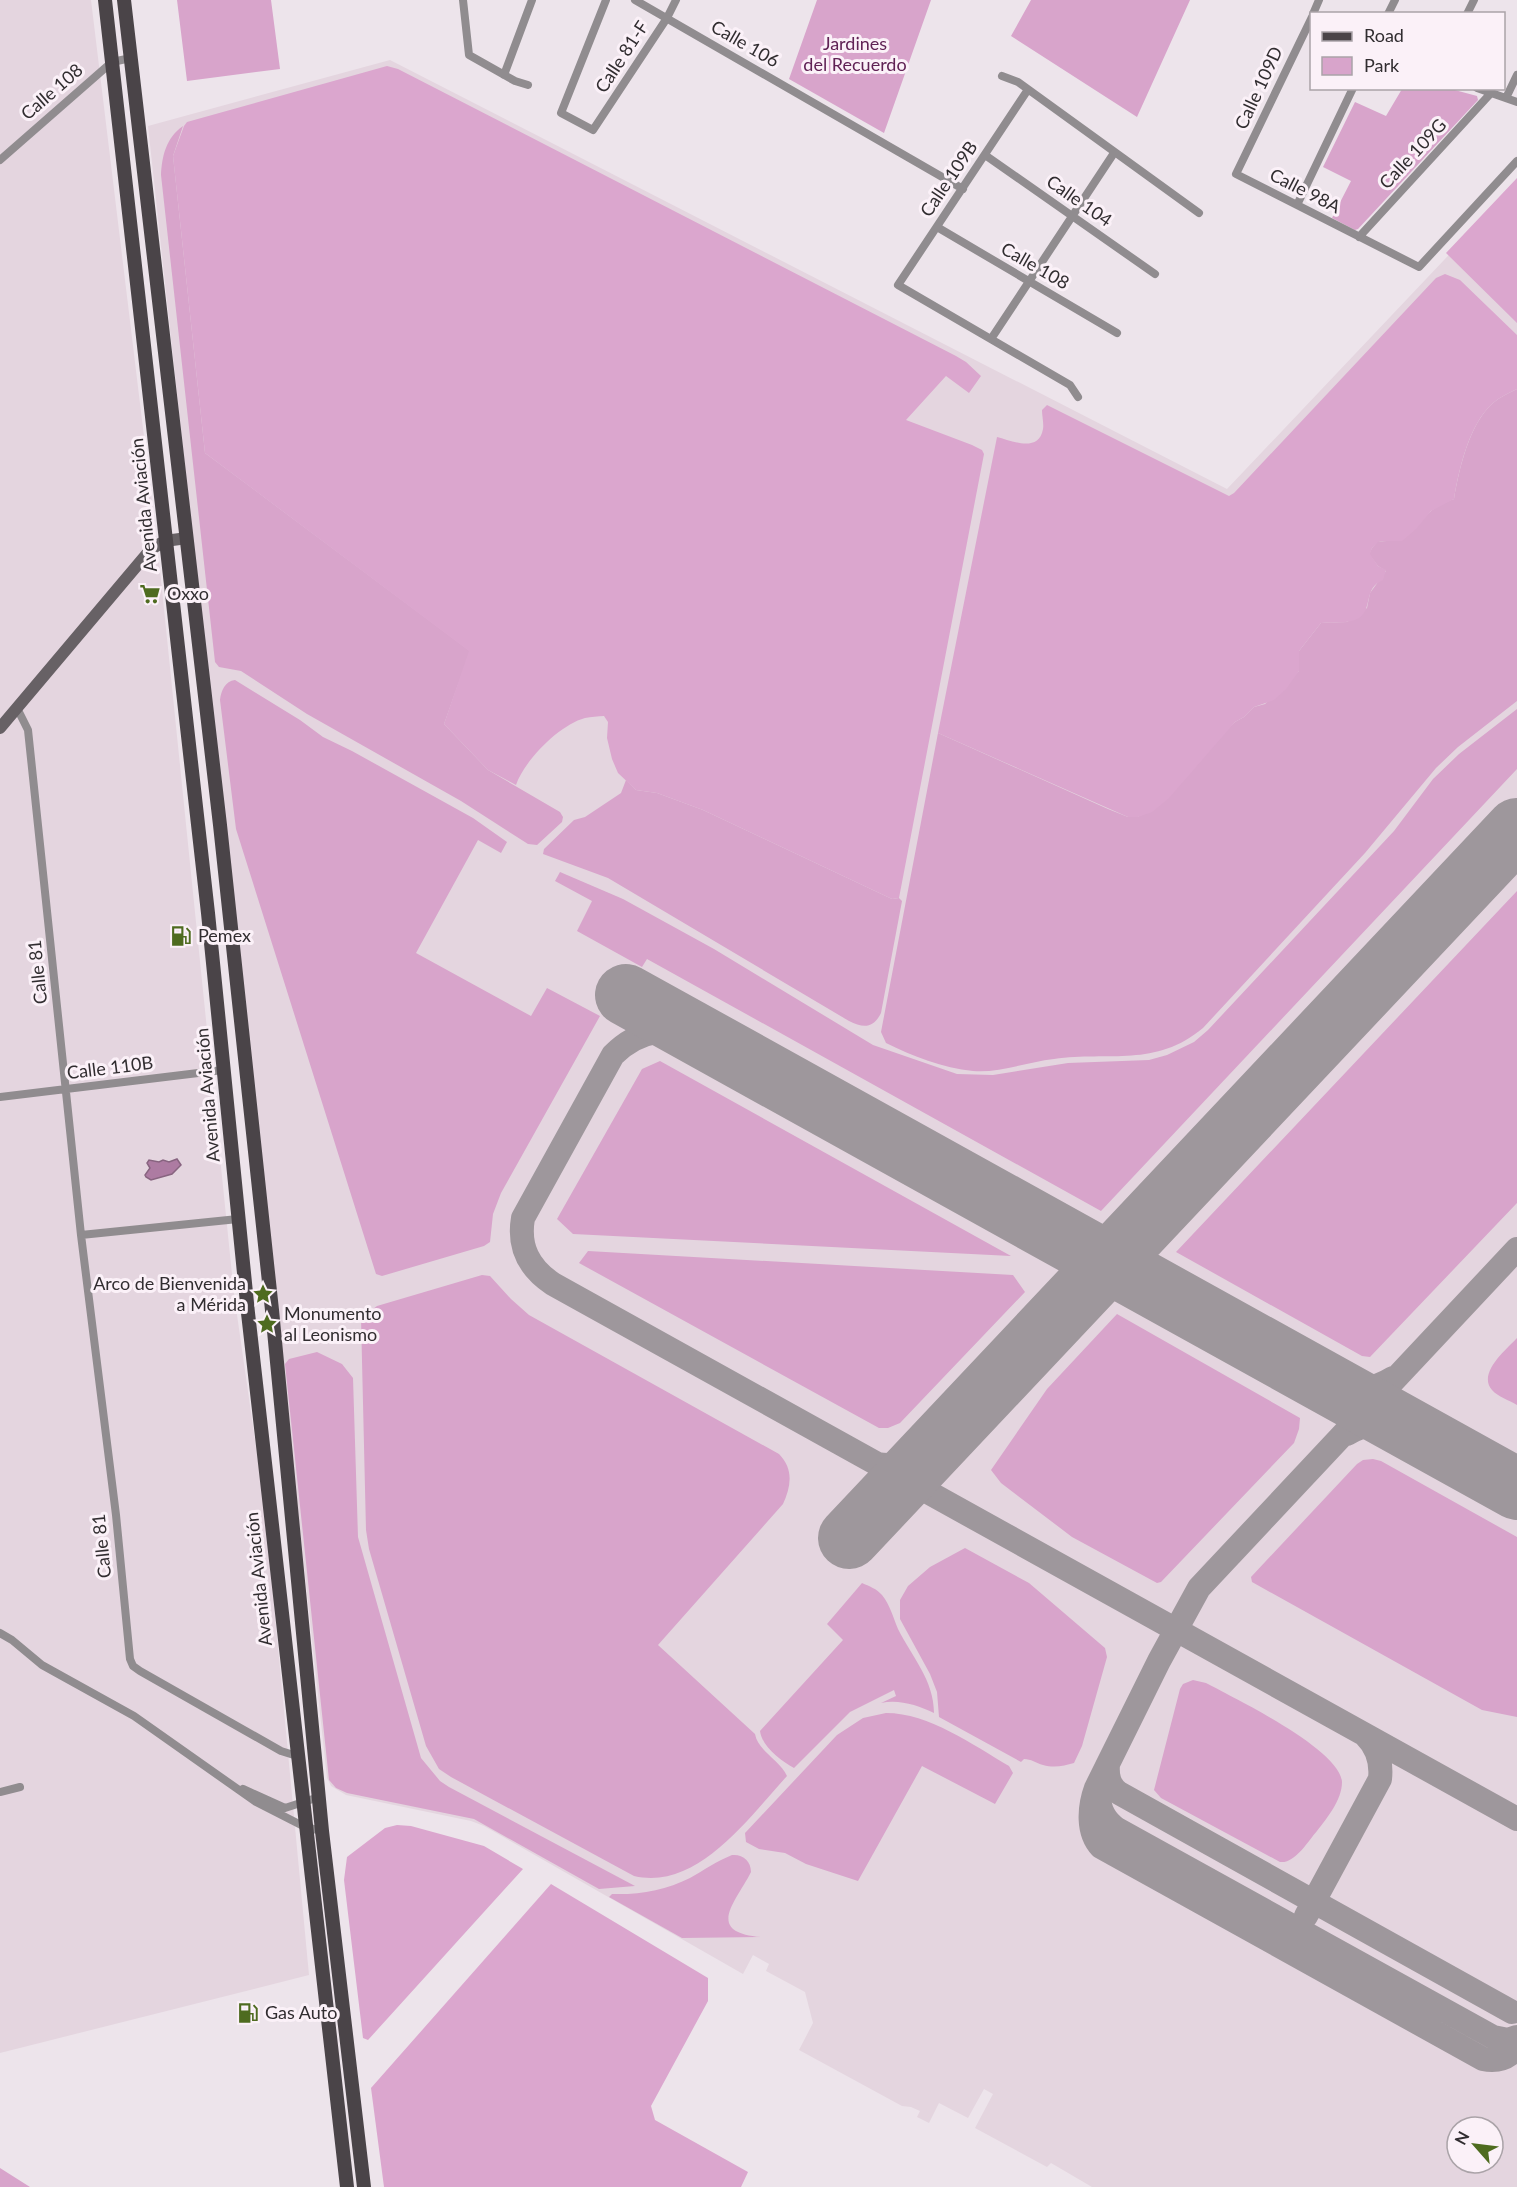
<svg xmlns="http://www.w3.org/2000/svg" width="1517" height="2187" font-family="Lato,sans-serif">
	<rect width="100%" height="100%" fill="#ede4eb"/>
	<path fill="#e4d5df" fill-rule="evenodd" d="M0,0H91L159,560L234,1294L265,1510L309,1975L0,2053Z
		M390,60L1227,489L1517,183V2187H1092L1051,2163L1047,2167L975,2128L993,2094L984,2089L968,2118L939,2103L929,2123L917,2117L920,2111L911,2107L902,2106L799,2050L813,2023L805,1992L766,1971L769,1964L753,1955L743,1974L484,1826L471,1821L346,1795L331,1786L327,1778L148,126ZM1457,2127H1493V2163H1457Z"/>
	<path fill="#d8a4cb" d="M177,0H271L280,69L187,81Z
		M817,0H931L884,133L789,79Z
		M1031,0H1190L1137,117L1011,36Z
		M1402,89H1451L1477,96L1478,100L1358,229L1355,230L1332,218L1351,181L1323,167L1355,102L1386,116Z
		M183,126L173,156L205,453L470,651L444,724L488,770L560,812L563,817L562,822L537,845L528,844L461,801L307,714L241,671L219,667L215,662L161,175C162,156 166,138 183,126Z
		M1517,389V701L1458,747L1436,768L1365,853L1203,1028C1155,1068 1110,1051 1054,1059C1027,1062 1000,1073 973,1071C943,1068 912,1056 886,1043L881,1032L938,733L1108,809L1128,817H1138L1235,722L1244,717L1254,707L1265,704L1299,671V651L1321,623L1347,622L1367,608L1370,593L1386,571L1378,566L1369,554L1372,548L1378,541C1403,543 1413,529 1429,513C1436,506 1445,502 1454,499C1459,470 1469,424 1493,403C1500,397 1509,393 1517,389Z
		M235,680L300,720L323,737L352,751L473,818L507,842L501,853L478,840L416,953L531,1016L547,988L600,1016L501,1193L493,1214L490,1242L484,1246L382,1276L376,1274L236,829L220,700C221,691 225,681 235,680Z
		M1517,709V769L1101,1211L647,959L642,967L577,931L592,901L555,881L560,872L623,899L714,949L873,1045L957,1074L993,1075L1068,1063L1149,1060L1167,1055L1194,1042L1208,1030L1394,831L1433,779L1459,754Z
		M626,780L636,790L657,793L703,810L892,899L899,898L902,901L881,1013C873,1029 863,1028 849,1021L608,878L543,854L544,849L574,820L585,817L621,793Z
		M1517,891V1203L1370,1357L1362,1356L1176,1252Z
		M660,1061L1011,1256L573,1234L557,1219L642,1069Z
		M588,1251L1013,1275L1025,1292L900,1423L888,1428H879L579,1263Z
		M482,1275L490,1276L511,1299L529,1315L779,1454C794,1469 791,1487 783,1504L658,1645L755,1734C758,1751 780,1760 787,1776C749,1817 698,1891 634,1876L451,1777L439,1769L426,1746L369,1549L366,1530L361,1318L377,1306Z
		M1117,1314L1300,1418L1299,1429L1294,1443L1161,1582L1157,1583L1072,1537L1001,1483L991,1470L1047,1389Z
		M1517,1338V1405C1509,1400 1498,1397 1492,1390C1477,1373 1507,1349 1517,1338Z
		M317,1352L342,1364L353,1378L358,1537L421,1758L440,1781L449,1787L635,1886L599,1889L474,1819L347,1793L336,1788L329,1780L285,1364L289,1359Z
		M1373,1459L1381,1461L1517,1537V1717L1482,1710L1252,1582L1251,1577L1357,1464L1363,1460Z
		M965,1548L1029,1583L1105,1648L1107,1657L1082,1746L1074,1763C1064,1766 1054,1768 1043,1765C1036,1763 1031,1759 1024,1759L1021,1762L939,1717L937,1692L930,1674L900,1619V1600L908,1586L930,1567Z
		M862,1583C869,1586 877,1589 882,1595C890,1605 893,1617 898,1629C912,1657 934,1680 934,1713C918,1705 898,1699 881,1703L896,1696L894,1690L850,1712L794,1768C781,1761 762,1747 760,1731L843,1640L827,1624Z
		M1193,1680L1206,1683C1234,1698 1340,1749 1342,1782C1342,1800 1327,1818 1317,1831C1308,1841 1295,1864 1280,1862L1161,1798L1154,1790L1180,1689L1183,1684Z
		M886,1713C929,1713 973,1745 1009,1766L1013,1773L995,1804L922,1766L858,1881L806,1864L785,1853L759,1849L746,1842L745,1833L837,1735L863,1718Z
		M732,1855C743,1854 751,1861 751,1872C736,1902 704,1932 761,1937L682,1938L609,1897L612,1894C639,1895 666,1890 690,1878C704,1870 717,1861 732,1855Z
		M0,2168L30,2187H0Z"/>
	<path fill="#dba6ce" d="M387,66L398,69L956,356L966,362L981,376L969,393L946,376L906,420L972,445L982,450L984,454L899,898L892,899L703,810L657,793L636,790L618,773L612,759L607,738L608,722L604,716C598,716 591,717 585,718C559,725 524,761 516,785L488,770L444,724L469,651L205,453L173,156L184,126L187,122Z
		M1517,178V323L1446,253Z
		M1445,274L1460,280L1517,335V389C1509,393 1500,397 1493,403C1469,424 1459,469 1454,499L1431,511L1416,529L1402,541H1379L1372,548L1370,554L1378,566L1386,570L1383,580C1363,588 1373,609 1359,618C1349,624 1333,622 1321,623L1299,651V671L1286,689L1274,700L1254,707L1244,717L1235,722L1169,798L1152,812L1138,817H1128L938,733L997,437C1012,441 1039,453 1043,429C1044,424 1042,416 1042,410L1047,405L1229,496L1234,493L1436,278Z
		M397,1825L411,1826L484,1846L523,1869L368,2040L363,2038L344,1880L347,1857L385,1828Z
		M551,1884L708,1978V2001L651,2106L655,2120L748,2172L741,2187H384L371,2088Z"/>
	<path fill="#ad7ba2" stroke="#886480" stroke-width="1.5" d="M177,1159L181,1165L172,1174L151,1180L146,1177L145,1175L150,1168L147,1163L149,1160L159,1162L163,1160L169,1162Z"/>
	<g fill="none" stroke-linecap="round" stroke-linejoin="round">
		<path stroke="#9e979c" stroke-width="24" d="M703,1037C668,1027 640,1028 613,1055L523,1218C518,1247 529,1268 553,1284L1517,1819
			M1517,1249L1199,1588L1159,1661L1096,1788C1089,1807 1087,1832 1101,1847L1483,2059C1498,2062 1508,2059 1517,2047
			M1332,1386C1355,1391 1372,1391 1393,1378
			M1347,1434C1367,1422 1386,1422 1408,1429
			M877,1464C900,1468 917,1460 935,1446
			M1108,1764C1107,1776 1109,1786 1119,1793L1512,2012
			M1099,1792C1098,1807 1104,1820 1117,1829L1493,2037L1508,2040L1517,2037
			M1306,1916L1380,1779C1382,1761 1377,1747 1365,1735"/>
		<path stroke="#9e979c" stroke-width="62" d="M626,995L1517,1489
			M849,1538L1517,829"/>
		<path stroke="#908c8f" stroke-width="8" d="M463,0L469,55L515,81L528,85
			M606,0L561,113L593,130L667,18L676,0
			M635,0L963,189
			M1313,14L1319,0
			M1388,14L1395,0
			M1467,14L1474,0
			M1312,17L1236,174L1419,267L1517,161
			M504,75L532,0
			M1002,76L1018,82L1199,213
			M1477,88L1517,102
			M1027,91L898,285L1070,385L1078,397
			M1506,98L1517,75
			M985,155L1155,274
			M0,160L112,62L131,58
			M1297,205L1353,88
			M937,227L1117,333
			M1359,237L1491,93
			M991,339L1114,153
			M17,708L28,730L81,1235L116,1515L130,1659L133,1666L140,1671L281,1751L297,1756
			M0,1097L223,1070
			M81,1235L238,1219
			M0,1633L12,1640L42,1665L134,1716L256,1802L305,1827L322,1831
			M243,1789L285,1808L319,1797
			M0,1792L20,1787"/>
		<path stroke="#676165" stroke-width="12" d="M0,728L151,549L165,541L187,538"/>
		<path stroke="#4a4448" stroke-width="14" d="M105,0L208,913L248,1313L347,2187
			M124,0L220,825L272,1310L322,1831L364,2187"/>
	</g>
	<defs>
		<g id="supermarket-bare" transform="scale(1.62)"><path d="M-6-5.5h2.5l.6 2H6L4.5 2H-2.5L-4.4-4H-6ZM-1.5 3.2a1.3 1.3 0 1 0 .1 0ZM3 3.2a1.3 1.3 0 1 0 .1 0Z" fill="#4e6b1f" stroke="#fbf1f8" stroke-width="2.5" paint-order="stroke"/></g>
		<g id="fuel-bare" transform="scale(1.62)"><path d="M-5.5-6h7V0h2V4h1.3V-2.5L3-4.5l.8-.8L6-3V5H2.5V1h-1V6h-7ZM-4.2-4.7v3.2H.2V-4.7Z" fill="#4e6b1f" stroke="#fbf1f8" stroke-width="2.5" paint-order="stroke"/></g>
		<g id="sight-bare" transform="scale(1.62)"><path d="M0-6L1.8-2.2L6-1.7L2.9 1.2L3.7 5.4L0 3.3L-3.7 5.4L-2.9 1.2L-6-1.7L-1.8-2.2Z" fill="#4e6b1f" stroke="#fbf1f8" stroke-width="2.5" paint-order="stroke"/></g>
	</defs>
	<g fill-rule="evenodd">
		<use href="#supermarket-bare" x="150" y="594"/>
		<use href="#fuel-bare" x="181" y="936"/>
		<use href="#sight-bare" x="263" y="1294"/>
		<use href="#sight-bare" x="267" y="1324"/>
		<use href="#fuel-bare" x="248" y="2013"/>
	</g>
	<g text-anchor="middle" stroke-width="6" stroke-linejoin="round" paint-order="stroke">
		<g font-size="18" fill="#312d30" stroke="#fbf1f8">
			<text transform="translate(745 44) rotate(30)" y="6">Calle 106</text>
			<text transform="translate(622 57) rotate(-57)" y="6">Calle 81-F</text>
			<text transform="translate(1259 88) rotate(-65)" y="6">Calle 109D</text>
			<text transform="translate(52 92) rotate(-41)" y="6">Calle 108</text>
			<text transform="translate(1413 154) rotate(-47)" y="6">Calle 109G</text>
			<text transform="translate(949 179) rotate(-56)" y="6">Calle 109B</text>
			<text transform="translate(1305 191) rotate(27)" y="6">Calle 98A</text>
			<text transform="translate(1079 201) rotate(35)" y="6">Calle 104</text>
			<text transform="translate(1035 266) rotate(30)" y="6">Calle 108</text>
			<text transform="translate(144 505) rotate(-96)" y="6">Avenida Aviación</text>
			<text transform="translate(38 972) rotate(-96)" y="6">Calle 81</text>
			<text transform="translate(110 1068) rotate(-7)" y="6">Calle 110B</text>
			<text transform="translate(208 1095) rotate(-95)" y="6">Avenida Aviación</text>
			<text transform="translate(102 1546) rotate(-96)" y="6">Calle 81</text>
			<text transform="translate(259 1579) rotate(-96)" y="6">Avenida Aviación</text>
		</g>
		<g font-size="18" fill="#602255" stroke="#fbf1f8">
			<text x="855" y="50">Jardines<tspan x="855" dy="21">del Recuerdo</tspan></text>
		</g>
		<g font-size="18" fill="#312d30" stroke="#fbf1f8" text-anchor="start">
			<text x="167" y="600">Oxxo</text>
			<text x="198" y="942">Pemex</text>
			<text x="246" y="1290" text-anchor="end">Arco de Bienvenida<tspan x="246" dy="21">a Mérida</tspan></text>
			<text x="284" y="1320">Monumento<tspan x="284" dy="21">al Leonismo</tspan></text>
			<text x="265" y="2019">Gas Auto</text>
		</g>
	</g>
	<rect x="1310" y="12" width="195" height="78" fill="#fbf1f8" stroke="#aaa3a8" stroke-width="1.5"/>
	<rect x="1322" y="32" width="30" height="9" fill="#4a4448" stroke="#aaa3a8" stroke-width="1.5"/>
	<text x="1364" y="42" font-size="18" fill="#312d30">Road</text>
	<rect x="1322" y="57" width="30" height="18" fill="#d8a4cb" stroke="#aaa3a8" stroke-width="1.5"/>
	<text x="1364" y="72" font-size="18" fill="#312d30">Park</text>
	<g transform="translate(1475 2145) rotate(298)"><circle r="28" fill="#fbf1f8" stroke="#aaa3a8" stroke-width="1.5"/>
	<path d="M0-4.5L10 22L0 15L-10 22Z" fill="#4e6b1f"/>
	<text y="-9" font-size="16" font-weight="bold" text-anchor="middle" fill="#312d30">N</text>
	</g>
</svg>
